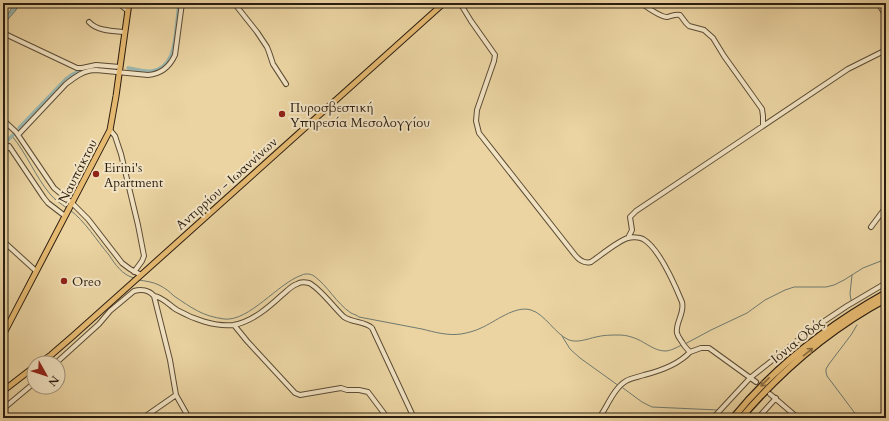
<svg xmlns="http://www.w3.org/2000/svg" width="889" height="421" font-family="Cardo,serif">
	<rect width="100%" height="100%" fill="#ebd4a2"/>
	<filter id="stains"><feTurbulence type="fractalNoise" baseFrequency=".005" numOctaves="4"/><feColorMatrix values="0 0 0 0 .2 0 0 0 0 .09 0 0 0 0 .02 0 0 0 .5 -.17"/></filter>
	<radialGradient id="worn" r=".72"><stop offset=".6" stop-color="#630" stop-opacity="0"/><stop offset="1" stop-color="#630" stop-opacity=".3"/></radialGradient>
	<path fill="#9bb7af" stroke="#6e7a70" d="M14,3H19L16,10L3,25V19L9,13Z"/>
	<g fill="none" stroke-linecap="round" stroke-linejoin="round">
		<path stroke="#6e7a70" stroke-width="1" d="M12,136C27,154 35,176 50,194C55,200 61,204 67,208
			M70,210C85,221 97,241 109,255C115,264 122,275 134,278
			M139,280C145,281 153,282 159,285C165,288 170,292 174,296C192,308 202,316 224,319C249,322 278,283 302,275C306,273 311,274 314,276C328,286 336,303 351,313C353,314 357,315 359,317C380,321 401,325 422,329C434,332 448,336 461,334C467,333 475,331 481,328C495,322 515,305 531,310C545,314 555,334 569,340C578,343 587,339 596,337C603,335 612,335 620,335C626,335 632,337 637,339C646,343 655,351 665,351C671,351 677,347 682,345
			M851,300L850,294L852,275
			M857,325L851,335L829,364L826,369V372L827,376L854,412L857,418
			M562,336L570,349L580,358L619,386
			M685,344L711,330L747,313L765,300L785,290L794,287H826L834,285L844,280L863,268L886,259
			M623,388L642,402L652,407L718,410"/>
		<path stroke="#9bb7af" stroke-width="3.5" d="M128,68C136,69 145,72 152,71C172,68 174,47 176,31C177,22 178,12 179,3
			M19,128L66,79L73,74L84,69
			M8,140L15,133
			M3,146L4,145"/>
		<path stroke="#c5b085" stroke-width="4" stroke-dasharray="4 2" stroke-linecap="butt" d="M756,382L768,392"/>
		<g stroke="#5b4c35" stroke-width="6">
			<path id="minor" d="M118,3L128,11
				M234,3L257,32L267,47L269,52L273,64L286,84
				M460,3L471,21L495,55L494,61L477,110L476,121L479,133L575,255C579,260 584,264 591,262C600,256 619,240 628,238C632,237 639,237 643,239C659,248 675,285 682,302C685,313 675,323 677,333C678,337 680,339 682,342C684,346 687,349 690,352L701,348H709L756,382
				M641,3C647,7 660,17 667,17C672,16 675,14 680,15L686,23L689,26L704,30L713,38L724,56L762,109L763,116V126
				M878,3L886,16
				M89,22C97,31 113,31 125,32
				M3,33L77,68H82L96,65L120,67
				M3,120L16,132L54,188L72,203L88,219L122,263L130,269L141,275
				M110,130L115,136L121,154L138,225L144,256L142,261L134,272
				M18,135L66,84C75,77 84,70 96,70L148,75C161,74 170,66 175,55L182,3
				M3,152L9,146L44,198L48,203L65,216
				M871,227L886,207
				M628,238L632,230L630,217L636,211L848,69L886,50
				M3,241L36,271
				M154,296C163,297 170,306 177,310C193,319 215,327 233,325C252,322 269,307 282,295C287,291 291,286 297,284C300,282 305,282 309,283C320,288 334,308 344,317C353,323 365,321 372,328L414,418
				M234,325L247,341L295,393L300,395L341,388L347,390H359L368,392L386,416L387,418
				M56,363L99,324L110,311L134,291C141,289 149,290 154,296L170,360L176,395L189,418
				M770,394L798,418
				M3,409L34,383
				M143,418L176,395
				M599,418C607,407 614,388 626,381C631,378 638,377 644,375C660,371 679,364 690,352
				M713,418L750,378L808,332L847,306L886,283
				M758,418L776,398"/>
		</g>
		<g stroke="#2b1e11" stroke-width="7">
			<path id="major" d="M3,335L110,130L116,96L129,3
				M40,363L51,355L73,336L131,284L444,3
				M3,391L34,367"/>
		</g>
		<g stroke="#2b1e11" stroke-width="8">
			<path id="highway" d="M733,418C776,365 827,326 886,293
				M741,418C782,370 830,329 886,299"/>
		</g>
		<use href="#minor" stroke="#f2e3c3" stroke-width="4"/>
		<use href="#major" stroke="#e6ba71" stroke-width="5"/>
		<use href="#highway" stroke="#e6ba71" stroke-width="5.5"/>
	</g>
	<defs><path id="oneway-shaft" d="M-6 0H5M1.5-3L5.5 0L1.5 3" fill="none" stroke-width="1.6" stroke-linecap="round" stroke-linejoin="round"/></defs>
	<g stroke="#886c41">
		<use href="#oneway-shaft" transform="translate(808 352) rotate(-39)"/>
		<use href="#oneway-shaft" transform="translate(765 382) rotate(135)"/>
	</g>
	<g fill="#8f2418" stroke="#f2e3c3" stroke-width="1.5">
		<circle cx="282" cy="114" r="4"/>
		<circle cx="96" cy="174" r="4"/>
		<circle cx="64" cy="281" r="4"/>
	</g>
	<g text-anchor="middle" stroke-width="4" stroke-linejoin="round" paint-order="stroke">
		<g font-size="13" fill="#2b1e11" stroke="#f2e3c3" text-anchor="start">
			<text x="290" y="112">Πυροσβεστική<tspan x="290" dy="15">Υπηρεσία Μεσολογγίου</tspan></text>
			<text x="104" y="172">Eirini's<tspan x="104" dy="15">Apartment</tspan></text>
			<text x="72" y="286">Oreo</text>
		</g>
		<g font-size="13" fill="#2b1e11" stroke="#f2e3c3">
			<text transform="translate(77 171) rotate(-63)" y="5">Ναυπάκτου</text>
			<text transform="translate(226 183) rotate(-42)" y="5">Αντιρρίου - Ιωαννίνων</text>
			<text transform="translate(797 340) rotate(-39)" y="5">Ιόνια Οδός</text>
		</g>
	</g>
	<rect width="889" height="421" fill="none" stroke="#ebd4a2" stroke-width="16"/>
	<rect x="4" y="4" width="881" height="413" fill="none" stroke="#2b1e11" stroke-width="2"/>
	<rect x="8" y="8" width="873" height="405" fill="none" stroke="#2b1e11"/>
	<g transform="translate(46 375) rotate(129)"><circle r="19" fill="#f2e3c3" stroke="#a2947c"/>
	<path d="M0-3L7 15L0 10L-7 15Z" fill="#8f2418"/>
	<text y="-6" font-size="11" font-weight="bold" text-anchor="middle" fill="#2b1e11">N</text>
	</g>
	<rect width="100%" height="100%" filter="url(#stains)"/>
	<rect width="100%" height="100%" fill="url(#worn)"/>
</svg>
